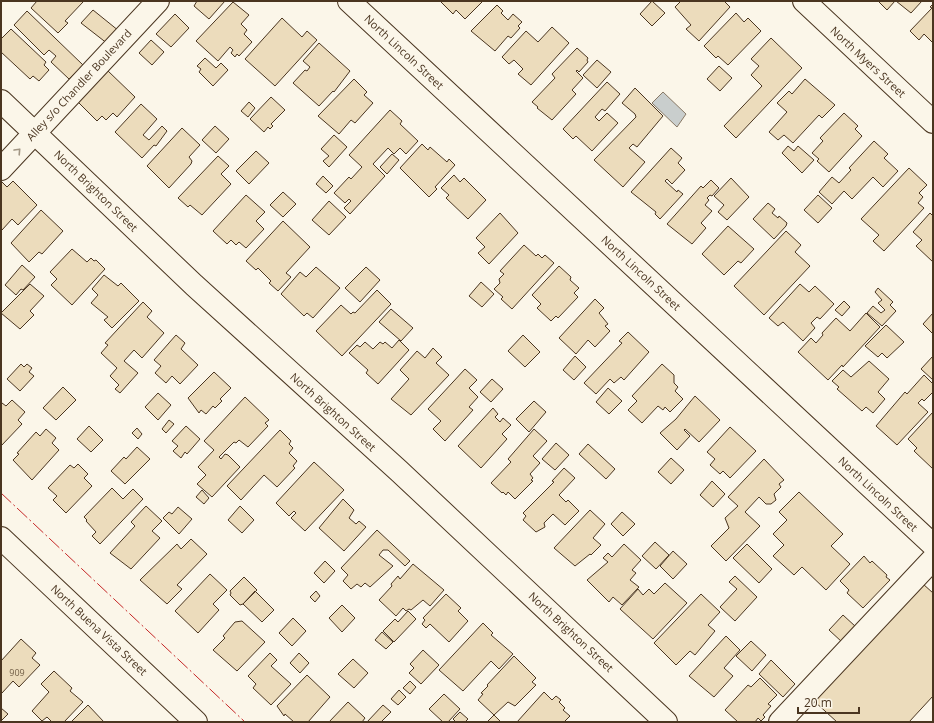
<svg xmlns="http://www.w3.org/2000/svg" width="934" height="723" font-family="'Open Sans',sans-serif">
	<rect width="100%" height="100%" fill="#fbf6e9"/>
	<path fill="#c9cecd" stroke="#887966" d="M663,92L686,114L677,127L652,103Z"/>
	<path fill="#ecdcbc" stroke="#4a3520" d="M37,1H83V2L65,21L68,23L58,33L31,8Z
		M197,1H225L209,19L194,6Z
		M440,1H483L465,19L456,10L453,14Z
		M652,1L665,13L652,26L640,14Z
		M681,1H724L730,7L699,41L686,29L691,25L675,7Z
		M878,1H895L887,10Z
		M896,1H922L911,13Z
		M233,2L249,15L241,24L247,30L244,34L252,42L239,56L237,54L235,57L231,53L233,50L230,47L218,61L196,41Z
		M933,4V43L924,34L919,40L910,31L932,8L930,7Z
		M497,5L503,11L501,13L508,20L513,14L522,22L518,26L520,28L511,38L508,36L495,51L471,31Z
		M93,10L119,31L108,44L81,23Z
		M27,11L83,65L69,79L51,62L56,56L49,50L44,55L14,25Z
		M736,13L744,22L748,18L761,31L728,65L718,56L716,58L704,46Z
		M175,14L189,28L171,47L156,34Z
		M282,18L302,37L307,31L317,40L275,86L245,59Z
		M552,27L569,43L531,85L518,74L523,69L514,60L509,64L502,57L526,31L538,42Z
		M11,29L46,62L44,65L49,70L39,81L33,76L30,79L1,52V39Z
		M771,38L802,68L736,138L724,126L762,86L751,75L759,66L751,59Z
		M151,40L164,52L152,65L139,53Z
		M319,43L350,71L334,92L333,91L319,106L293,83L305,70L307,71L310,67L303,61Z
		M577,48L588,58L587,60L588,62L579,72L577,70L576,71L583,78L572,90L576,94L552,120L537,108L538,107L532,102L555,78L552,74Z
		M205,58L216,68L221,63L228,70L213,86L199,72L201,69L197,66Z
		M597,60L611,72L597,88L583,75Z
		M719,66L732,78L720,91L707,79Z
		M107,70L135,97L117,117L113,113L106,120L102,116L97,121L78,102Z
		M354,79L367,92L364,95L373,103L355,123L351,120L339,134L318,116Z
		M805,79L835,105L822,118L819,115L793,143L784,135L778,140L769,132L787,112L777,103L789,91L792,94Z
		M607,82L620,94L605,111L602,109L595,117L599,121L607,113L618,123L592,151L576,136L573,139L563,129Z
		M635,88L663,116L637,147L633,144L629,148L645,162L623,187L594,160L636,117L635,114L622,103Z
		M271,97L285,110L271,124L273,126L270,129L268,127L264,132L250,119Z
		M249,102L255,108L248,117L241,111Z
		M141,104L157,119L143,135L149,140L162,126L167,131L156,146L154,145L142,158L115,132Z
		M390,110L402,121L400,124L418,141L406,154L400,148L394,154L388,148L373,164L385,176L350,214L344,208L351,201L349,199L345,203L334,193L349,177L351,179L362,167L349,155Z
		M844,113L858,126L855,129L862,136L829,172L817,161L819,159L812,153L823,141L820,138Z
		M215,126L229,139L216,153L202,140Z
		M182,128L200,145L189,157L192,161L191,164L169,188L147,166Z
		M334,135L347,147L329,167L323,161L329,156L321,149Z
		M874,141L888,154L884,158L898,171L883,187L873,177L852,199L844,191L832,204L819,192L832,177L839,183L851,170L849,168Z
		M422,144L428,150L430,147L447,162L449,159L455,165L435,187L437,189L429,197L400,168Z
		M788,146L794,151L798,146L814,160L802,173L782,153Z
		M671,148L682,158L678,163L685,170L672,184L667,179L665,181L677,192L678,190L683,194L660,219L655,214L656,212L631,192Z
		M256,151L269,163L249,184L236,171Z
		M392,154L399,160L387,174L380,167Z
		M218,156L229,166L221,174L231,184L202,215L190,205L188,207L178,198Z
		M909,168L927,185L919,193L923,197L918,203L924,208L884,251L873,241L879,235L861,219Z
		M454,175L460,182L464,178L486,200L468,219L446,198L449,195L441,188Z
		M323,176L333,186L326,193L316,184Z
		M731,178L749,197L727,220L718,212L724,205L714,196Z
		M711,180L719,188L712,196L710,195L707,198L709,200L705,205L712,211L701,223L706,228L692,244L667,224L701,186L703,188Z
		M1,181L7,187L13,181L37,205L18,225L12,219L2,230L1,228Z
		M283,192L296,204L283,217L270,205Z
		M246,195L265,212L256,221L264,229L246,248L239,242L236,245L231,240L227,244L213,231Z
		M818,195L832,208L818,223L804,210Z
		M329,201L346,217L329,235L312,220Z
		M768,203L775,209L772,213L778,218L779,216L787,223L786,226L774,239L753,219Z
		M41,210L63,231L42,254L39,252L29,262L11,243Z
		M500,213L518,233L489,264L478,253L485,247L476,238Z
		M930,213L933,216V262L916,246L922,240L913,232Z
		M283,221L310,247L286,273L291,277L278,291L269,283L271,281L258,268L256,270L246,261Z
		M728,226L754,249L741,263L738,261L724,275L702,254Z
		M786,231L801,245L795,252L810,266L764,315L734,286Z
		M524,245L536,256L538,254L542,258L545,255L554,263L512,309L501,299L503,297L494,289L500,283L499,279L504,274L500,271Z
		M72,249L87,262L91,258L94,261L96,260L105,269L72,305L51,285L57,279L50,272Z
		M22,265L35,277L23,290L21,289L16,295L5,285Z
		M559,266L571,277L570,280L579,288L574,293L578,297L558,318L556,316L551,321L537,308L541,304L532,295Z
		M316,267L340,288L313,318L307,313L304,316L281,294L300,272L306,277Z
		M366,267L380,280L360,302L345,288Z
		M104,275L118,286L121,283L139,301L112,328L104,320L108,317L91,303L98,295L92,289Z
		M481,282L494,294L482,307L469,296Z
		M30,284L44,296L30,311L34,315L20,329L1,313Z
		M800,284L809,292L815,286L834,304L820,319L817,317L811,323L815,328L803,341L783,322L778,326L769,318Z
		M878,288L893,302L890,305L896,311L882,326L867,313L873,306L881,313L885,310L878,303L882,300L875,292Z
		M377,290L391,304L342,356L316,331L341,305L351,314L353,312L355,313Z
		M595,299L604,308L599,313L608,324L605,326L610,331L595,347L588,340L576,354L559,338Z
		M844,301L850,307L842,316L835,310Z
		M143,302L152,311L147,317L164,333L142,358L134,350L124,361L138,373L120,393L115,389L119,385L110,376L117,368L101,353L108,345L105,343Z
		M391,309L413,328L401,341L379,322Z
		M866,313L880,327L843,367L842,365L828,380L798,352L811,338L816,343L823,335L822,333L836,318L850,331Z
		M933,313V334L923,324Z
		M886,325L904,342L887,358L882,353L878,357L865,346Z
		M628,332L649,352L624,380L621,377L614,383L610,379L596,394L584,383L622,343L619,341Z
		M176,335L185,343L181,349L198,365L180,384L172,376L166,383L155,373L161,366L154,360Z
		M523,335L540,352L525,367L508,351Z
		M399,340L409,350L378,384L366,373L368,370L349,353L357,345L360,347L365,342L373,349L380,342L383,344L385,342L392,348Z
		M433,348L442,357L436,363L449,375L411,415L391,399L409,379L400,370L417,351L425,358Z
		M575,356L586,367L574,380L563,370Z
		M933,356V380L921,369Z
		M869,361L889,379L878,392L885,399L873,413L866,407L862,411L837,389L839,387L832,381L843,370L851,377Z
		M21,364L24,367L27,364L32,368L29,372L34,376L20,391L7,379Z
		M662,364L674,375V383L678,387L675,391L683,399L670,412L665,407L663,410L658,406L642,423L628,410L637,401L632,396Z
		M465,369L477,380L469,388L478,397L469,407L473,410L445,441L433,429L441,421L428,409Z
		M214,372L231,388L220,399L222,401L215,408L213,406L206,414L201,410L199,413L188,398Z
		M924,375L933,384V392L924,401L922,399L918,403L928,412L897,445L876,426L905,392L907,394Z
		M492,379L503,389L491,402L480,392Z
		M63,387L76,400L56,420L43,408Z
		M608,388L622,401L609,414L596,402Z
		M158,393L171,405L158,420L145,407Z
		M695,396L720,420L699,442L685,429L684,430L690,436L677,450L660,433L676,419Z
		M245,397L269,420L265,423L268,426L248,447L239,440L236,443L234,442L219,457L221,459L225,454L228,455L240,467L212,497L197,484L206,475L198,467L214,450L204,441Z
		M12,400L25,412L18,420L22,424L1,446V404L2,403L6,406Z
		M534,401L546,412L529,432L516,419Z
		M493,408L498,414L495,417L500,422L503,418L511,425L502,434L507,439L481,468L458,446Z
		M933,412V469L914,451L917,448L908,439Z
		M169,420L174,424L166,433L162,429Z
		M89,426L103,440L91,452L77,439Z
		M186,426L200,439L187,454L185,452L181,458L173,451L178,446L172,441Z
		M730,427L756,451L730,478L723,471L720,474L710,465L715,459L707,452Z
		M137,428L142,434L138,439L132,433Z
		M46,429L56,438L52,443L59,450L32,480L13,460L19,454L17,453L36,432L40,436Z
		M534,429L547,441L533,456L540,463L530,474L533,478L531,480L533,481L515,499L508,492L506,495L503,492L502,493L491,483L511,462L508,459Z
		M280,430L291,441L289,444L293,448L289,453L297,461L293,466L295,468L277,487L264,475L241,500L227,486Z
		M556,443L569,455L555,470L542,459Z
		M588,444L615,469L606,479L579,454Z
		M137,447L150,459L125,484L111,471L124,457L126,459Z
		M671,458L684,470L671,484L658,472Z
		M764,459L784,480L779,484L781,487L774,494L776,500L771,504H766L759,497L745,512L760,526L726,561L711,546L729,528L725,518L738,506L728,497Z
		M314,462L344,490L305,531L291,518L296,513L294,511L289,516L276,503Z
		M78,464L88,474L84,478L92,486L66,513L53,500L57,496L48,488L70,465L74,468Z
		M564,468L575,478L559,495L566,502L568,500L579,511L565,525L553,514L544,523L545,527L536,532L523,520L526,516L523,513L554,482L552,481Z
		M712,481L725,494L713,507L700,495Z
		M112,488L123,499L133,489L143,499L100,544L92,536L96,532L86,521L87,520L84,517Z
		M202,490L209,498L204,504L196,497Z
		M799,492L843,534L831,546L850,564L826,590L802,567L794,575L773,556L784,545L773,534L787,520L779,512Z
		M343,499L354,510L349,518L356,524L359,521L366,527L344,551L319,528Z
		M146,506L162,521L152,531L160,538L131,569L110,553L135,526L131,522Z
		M240,506L254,520L242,533L228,520Z
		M178,507L192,519L179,534L163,518L169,512L172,514Z
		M590,510L605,524L593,538L601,545L591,555L590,554L575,566L554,548Z
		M622,512L635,524L623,536L611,524Z
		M377,530L410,561L405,566L388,550H383L379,555L393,566L370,587L365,583L361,587L357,584L351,589L343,581L348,575L341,568Z
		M191,539L207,554L177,585L182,589L167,604L140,580L177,544L181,549Z
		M655,542L669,555L656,569L642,556Z
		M624,544L641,560L632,570L636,573L630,580L639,587L622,605L613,597L609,602L587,580L608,562L603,558L608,553L612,557Z
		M747,544L772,569L759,583L733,558Z
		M673,551L687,564L673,579L660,566Z
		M864,556L870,563L872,561L887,575L886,577L890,580L863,608L847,593L849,590L840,581Z
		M325,561L335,571L324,583L314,573Z
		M413,564L444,590L430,606L423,600L411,610L409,609L406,611L403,608L396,616L379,600L392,586L391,584L398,576L400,579Z
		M210,574L227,590L213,604L219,610L198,633L175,611Z
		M735,576L757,597L735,621L720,607L737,589L729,582Z
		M244,577L257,590L243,604L240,605L230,595L231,593L230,591Z
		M665,583L687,603L653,639L620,609L638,589L643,595L649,589L654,594Z
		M923,584L933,593V696L909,722H837L814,701Z
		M255,591L274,610L262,622L243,604Z
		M316,591L320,596L315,602L310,597Z
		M446,594L461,608L458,611L468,621L449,642L430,624L426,628L422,624L425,620L423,618Z
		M701,594L720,612L708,625L715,631L695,655L690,651L676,665L654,643Z
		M342,605L355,618L342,632L329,618Z
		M408,611L416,619L394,642L383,631L395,619L398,622Z
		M843,615L856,627L842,642L829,630Z
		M293,618L306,631L292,646L279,633Z
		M242,621L265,642L237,671L213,650L225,638L223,636L235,622Z
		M483,623L493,633L491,635L513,654L499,669L491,661L463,691L439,670Z
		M382,632L393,642L386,649L375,640Z
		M726,636L740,650L724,668L733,676L714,697L689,676Z
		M21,639L36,653L32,658L40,665L19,687L13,681L2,693L1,691V661Z
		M751,641L766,655L752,671L736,656Z
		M423,650L439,665L421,684L409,673L414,668L410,664Z
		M270,653L277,660L271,666L291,684L271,705L253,688L256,684L248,676Z
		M299,653L309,663L300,673L290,663Z
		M514,656L536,678L532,682L536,685L515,706L508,702L494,715L478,700L483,694L481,693L488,686L487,685Z
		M353,659L368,673L354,688L338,674Z
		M771,660L795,684L783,697L759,674Z
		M54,671L72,688L70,691L83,702L64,722H52L47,717L42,721L32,711L49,692L41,684Z
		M307,675L330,697L308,722H294L285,714L284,716L277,706Z
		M760,678L777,695L768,704L771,706L763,715L765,717L761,721L758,718L755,722H738L725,710L748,685L751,687Z
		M410,681L416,687L410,694L403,688Z
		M399,690L406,697L398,705L391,699Z
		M544,692L552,700L556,696L561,700L559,702L565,708L563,710L570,716L564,722H517Z
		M444,694L460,709L448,722H443L429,709Z
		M348,702L365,718L362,722H329Z
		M88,705L104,722H71Z
		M383,705L391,712L381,722H367Z
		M1,708L8,714L1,721Z
		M460,712L468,719L465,722H456L453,719Z
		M494,715L501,722H487Z"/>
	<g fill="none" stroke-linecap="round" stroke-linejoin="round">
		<g stroke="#4a3520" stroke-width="24">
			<path id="minor" d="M349,1L933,545
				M804,1L933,122
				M1,101L194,285L399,471L666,722
				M1,169L158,1
				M780,722L933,559"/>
		</g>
		<g stroke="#4a3520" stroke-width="24">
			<path id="major" d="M1,538L196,722"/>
		</g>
		<use href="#minor" stroke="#fbf6e9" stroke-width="22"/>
		<use href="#major" stroke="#fbf6e9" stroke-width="22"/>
		<path stroke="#c62828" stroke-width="1" stroke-dasharray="14 3 2 3" stroke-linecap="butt" d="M1,493L245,722"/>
	</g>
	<defs><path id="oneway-chevron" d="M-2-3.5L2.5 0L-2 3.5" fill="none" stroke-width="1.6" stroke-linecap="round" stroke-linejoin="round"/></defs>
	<use stroke="#a29684" href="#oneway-chevron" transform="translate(18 151) rotate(-47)"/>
	<g text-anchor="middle" stroke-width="3" stroke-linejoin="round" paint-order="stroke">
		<g font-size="9" fill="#725f47">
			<text x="17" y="676">909</text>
		</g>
		<g font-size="11" fill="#4a3520" stroke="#fbf6e9">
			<text transform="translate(404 52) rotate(43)" y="4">North Lincoln Street</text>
			<text transform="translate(868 62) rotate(43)" y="4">North Myers Street</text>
			<text transform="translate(79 85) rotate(-47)" y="4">Alley s/o Chandler Boulevard</text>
			<text transform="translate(96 191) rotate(44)" y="4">North Brighton Street</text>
			<text transform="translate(641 273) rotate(43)" y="4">North Lincoln Street</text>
			<text transform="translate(333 412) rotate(42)" y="4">North Brighton Street</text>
			<text transform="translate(878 494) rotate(43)" y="4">North Lincoln Street</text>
			<text transform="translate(99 630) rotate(43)" y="4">North Buena Vista Street</text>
			<text transform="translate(571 632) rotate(43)" y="4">North Brighton Street</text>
		</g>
	</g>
	<rect width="934" height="723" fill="none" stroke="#4a3520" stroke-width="4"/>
	<path d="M798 707v6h61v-6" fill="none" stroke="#4a3520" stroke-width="2"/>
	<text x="804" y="707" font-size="12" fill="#4a3520" stroke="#fbf6e9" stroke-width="3" paint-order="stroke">20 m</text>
</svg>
